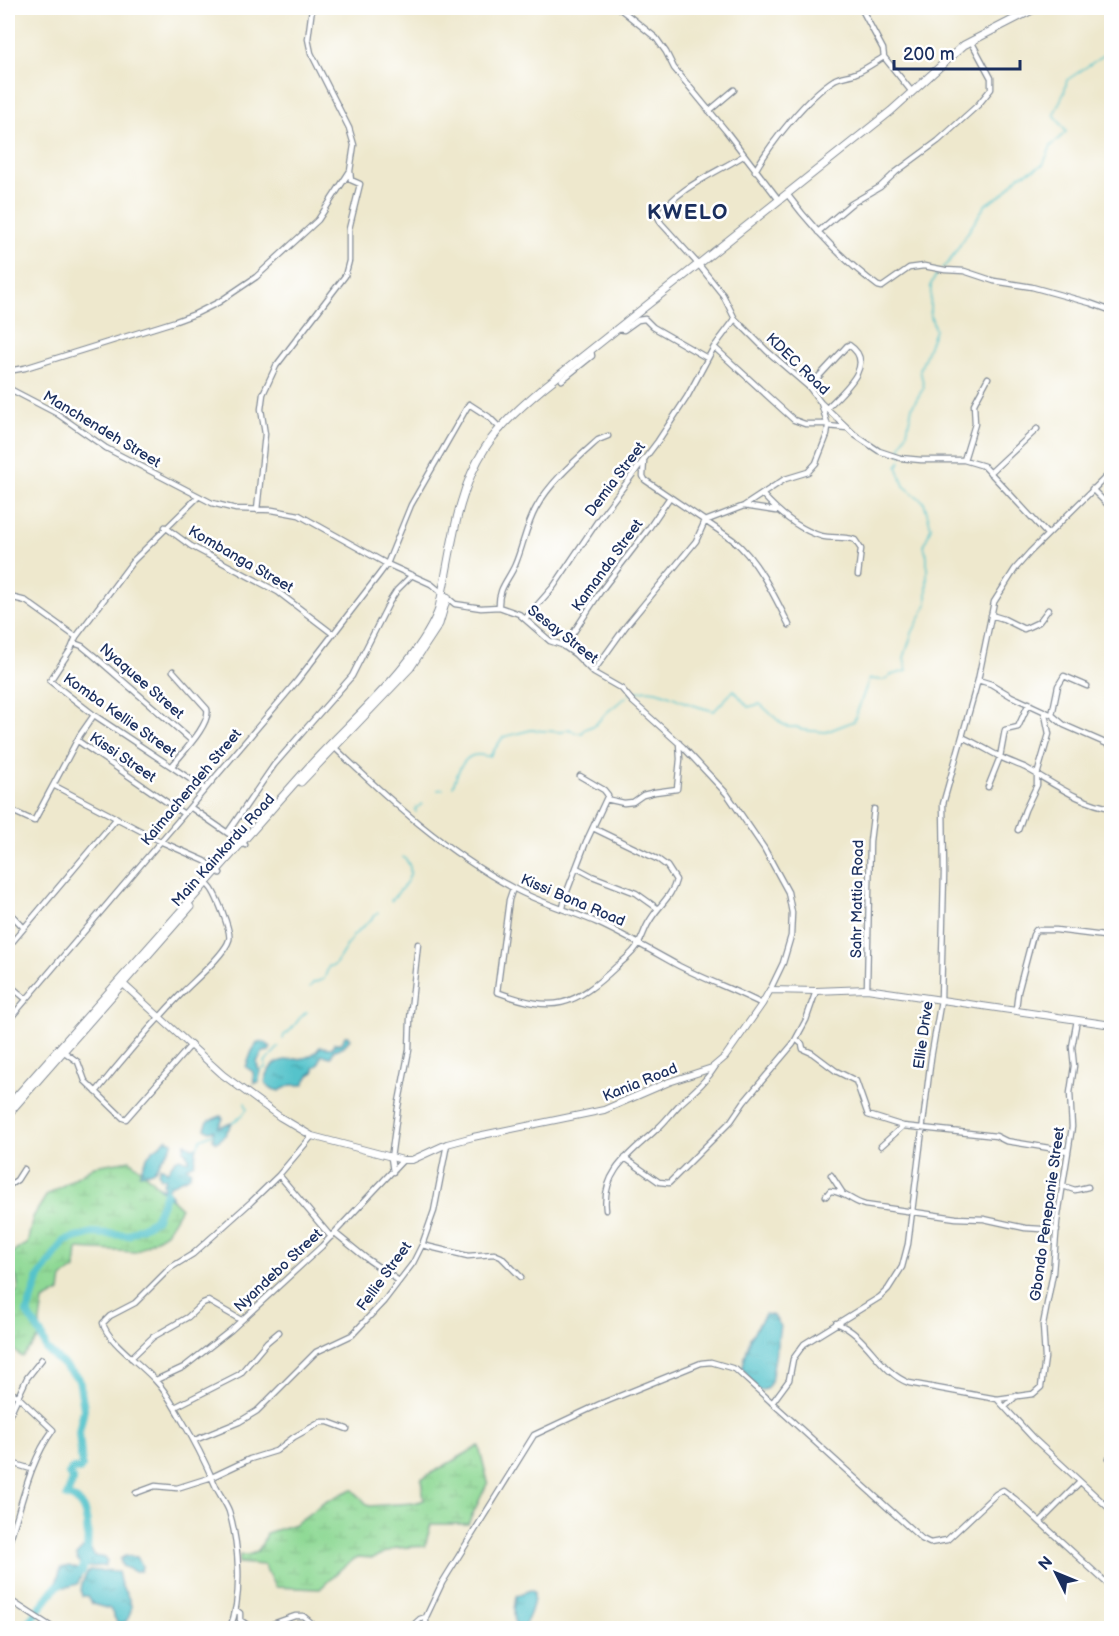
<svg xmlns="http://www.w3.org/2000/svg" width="1119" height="1636" font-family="'Balsamiq Sans',sans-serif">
	<defs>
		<pattern id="wetland-marsh" width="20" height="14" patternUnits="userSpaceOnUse" patternTransform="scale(1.5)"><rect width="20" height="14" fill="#8fd995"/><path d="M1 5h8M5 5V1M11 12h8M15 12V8" fill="none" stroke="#7bbb83"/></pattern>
		<pattern id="water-ripples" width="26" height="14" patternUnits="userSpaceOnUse" patternTransform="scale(1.5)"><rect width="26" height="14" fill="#55c3cb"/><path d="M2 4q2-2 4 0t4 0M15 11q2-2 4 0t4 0" fill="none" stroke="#469fa8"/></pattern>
	</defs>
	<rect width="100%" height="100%" fill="#fff"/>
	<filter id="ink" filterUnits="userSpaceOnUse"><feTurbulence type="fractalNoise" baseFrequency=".0167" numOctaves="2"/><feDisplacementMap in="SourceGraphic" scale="12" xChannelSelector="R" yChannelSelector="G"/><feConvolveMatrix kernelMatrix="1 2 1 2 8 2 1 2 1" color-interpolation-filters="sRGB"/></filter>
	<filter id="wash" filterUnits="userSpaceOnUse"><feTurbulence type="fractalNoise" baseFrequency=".008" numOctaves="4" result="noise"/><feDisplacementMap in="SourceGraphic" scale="24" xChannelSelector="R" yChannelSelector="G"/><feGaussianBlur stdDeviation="1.35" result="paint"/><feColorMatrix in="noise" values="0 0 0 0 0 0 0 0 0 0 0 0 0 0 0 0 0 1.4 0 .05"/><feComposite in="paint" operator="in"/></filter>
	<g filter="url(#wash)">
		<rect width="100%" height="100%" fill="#eee8cd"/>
		<path fill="url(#wetland-marsh)" stroke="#55847a" stroke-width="1.5" d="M130,1160L141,1170L140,1173H144L181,1208L166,1233L136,1252L77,1249L75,1269L62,1278L60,1292L43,1301L40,1322L41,1336L22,1357L8,1345V1309L12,1294L18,1291C19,1275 10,1271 8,1255L27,1244L33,1217L46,1196L94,1166Z
			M479,1446L488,1482L468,1524H431L425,1546L396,1548L373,1558L358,1557L343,1567L320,1589L275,1587L264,1565L239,1563L240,1555C258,1556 261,1549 266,1533L295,1524L325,1502L352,1489L369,1506L414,1503L424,1500L421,1479Z"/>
		<path fill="url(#water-ripples)" stroke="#387994" stroke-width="1.5" d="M345,1036H348L350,1039C345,1046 341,1049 334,1050L331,1057L323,1055L320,1058L319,1064L314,1068V1072L309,1075L303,1085H291L279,1091L269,1088L265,1082C266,1078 268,1072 270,1069C283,1051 305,1068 320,1047L332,1048L334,1043H342Z
			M258,1042H264L271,1047L269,1051L263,1052L257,1062L258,1069L260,1071L259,1082L254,1083L253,1072L246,1067L252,1051Z
			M221,1116L223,1119L218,1127L232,1123L225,1135L217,1142L213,1139L214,1130L209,1131L205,1128L208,1121Z
			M166,1139L173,1142C171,1149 168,1150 164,1156C154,1169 160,1170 140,1174C142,1165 147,1156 153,1150C158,1146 162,1145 166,1139Z
			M185,1143L193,1148L197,1147L194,1163L186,1167L191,1171L190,1176L170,1185L167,1190L172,1195V1199L158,1187L164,1189L163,1183L166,1178H161L158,1172L160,1167H163L167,1172L175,1160L180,1158L188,1161L189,1158L184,1150Z
			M765,1314L774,1316L780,1326L771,1382L766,1389L759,1391L742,1369L750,1338Z
			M87,1544L95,1556L104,1558L107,1562L105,1566L83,1567L77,1560L76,1555Z
			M125,1556L137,1557L142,1566L141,1571H134L122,1566L120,1559Z
			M69,1566L83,1571L78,1584L67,1587L55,1586L61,1568Z
			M90,1570C99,1572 108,1569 118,1572C119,1576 120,1583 122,1587C131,1600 136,1610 124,1624H118L110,1609L92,1604L88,1596H82C79,1588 84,1575 90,1570Z
			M530,1590L534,1592C535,1605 529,1617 523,1628H515L514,1610L516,1596Z"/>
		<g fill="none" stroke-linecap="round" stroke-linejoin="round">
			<path stroke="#55c3cb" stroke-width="1.5" d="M942,268L949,262L986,204L1003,194L1019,176L1043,165L1051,146L1066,132L1054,114L1064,93L1067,80L1107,53L1112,52
				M902,456L900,449L907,432L912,407L924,387L920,370L935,330L930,313L931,284L938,272
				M630,694C655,684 667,696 690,704C698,707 706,709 714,711L734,690L748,707L760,704L781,723L788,727H797L802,730L826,732L854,721L869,679L884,680L891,675L907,671L904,658L912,633L927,604V556L924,546L931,527L924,502L904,486L897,466L901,461
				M453,786C457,775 462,756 476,755C481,754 485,757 490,756L503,737L531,730L562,732L569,729L576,733H582L585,729L595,725L607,712L626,697
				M438,790L443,789
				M416,812L415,809L422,804
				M391,901C402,887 421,873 403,857
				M310,987L313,983L324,979L329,966H333L336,963L353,936L378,913
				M283,1039L284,1035C294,1031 297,1017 307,1012
				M260,1071L266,1067L265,1062L279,1047
				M232,1123L242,1116L247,1109L245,1103
				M197,1147L201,1139L214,1133"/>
			<path stroke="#55c3cb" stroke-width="8" d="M24,1628L57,1586L82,1571C89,1555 92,1511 76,1500C73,1498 70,1497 67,1496L73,1479L69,1474L72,1469L79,1470L82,1466L79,1432L84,1409L79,1379L46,1349L41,1334L27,1313L39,1277L65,1241L92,1233L128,1235L155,1220L166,1193"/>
		</g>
	</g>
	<g filter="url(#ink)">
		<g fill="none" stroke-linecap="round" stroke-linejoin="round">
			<g stroke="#848c96" stroke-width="7">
				<path id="street" d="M619,8L656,38L666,52L674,68L726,131L779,200
					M861,8L883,49L884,57L912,92
					M709,111L734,90
					M743,156C714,174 678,187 658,217L661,223L699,265L723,295L735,319L767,351L809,387L821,403L855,435L879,451L900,458L921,460H964L984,466L1047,534
					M755,171C770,144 807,97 834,80C840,76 849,76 856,73C866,69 875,62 884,57
					M787,194C813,229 843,260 878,286L882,287L909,268L924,266L945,270L964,271L994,281L1032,287L1090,303L1112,311
					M818,232L851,204L880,187L896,172L938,141L978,105L991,89V78L971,41
					M618,329L624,330L638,320L645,319L653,327L707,358
					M714,347L794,420L805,424H827
					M8,371L25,368L176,321L195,314L219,302L256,277L318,220L350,171L354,145L349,128L311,53L308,39L312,8
					M562,380L592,356L591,350
					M809,387L847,346L849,345C878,364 842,392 827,408
					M8,388L56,413L106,448L212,503L236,509L272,510L299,515L387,564L431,584L455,604L481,608L499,607L519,614L550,641L562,645L575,654L594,673L622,689L633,702L683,747L727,794L764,848L788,892L792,913L791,936L783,963L770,990
					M828,426L847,428
					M964,460L975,424L974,404L988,378
					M644,461L643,476L645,480L733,540C757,559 775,597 789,625
					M990,473L1037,429
					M1092,489L1112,509
					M762,494C778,512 798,529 821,536C832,539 844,536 855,540L861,549L858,575
					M198,497L133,561L76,637L71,649L50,681L94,715L205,789
					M744,506L776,511
					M257,510L265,434L261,409L263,394L276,366L345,276L349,261V229L360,184L351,180L350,171
					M165,527L191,546L278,592L333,634
					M8,600L14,598L26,601L76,637
					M499,607C498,588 508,581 515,565C523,546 526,526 536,508C550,482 576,460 598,440L608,436
					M991,615L1004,619L1024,629L1039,622L1048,610
					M525,619L554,586L599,519L658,441L687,397L714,347L735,319
					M74,643L82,646L93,655L192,741
					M564,647L600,592L649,528L670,497
					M593,672L626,626L696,541L705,521L744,506L785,479L808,472L816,463L827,435L828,426L821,403
					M978,680L991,684L1011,696L1052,715L1058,686L1064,676L1087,686
					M1052,715L1064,725L1112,746
					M962,737C976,743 987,750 1000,757C1008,761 1017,764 1026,768C1053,783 1081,804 1112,808
					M78,741L184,814
					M334,747C389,800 446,852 513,888C540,903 571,911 598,923C626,936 652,951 679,966C706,980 735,990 762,1004
					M172,766C182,753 211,724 207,709L173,671
					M55,786L162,842L205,861L220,873
					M988,787L1000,757L1005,730L1018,727L1029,703
					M606,799L624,803L633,802L643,795L655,792L677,789L680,759L679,743
					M190,807L245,845
					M8,809L34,821L80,735L94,715
					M1018,830L1025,810L1037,785V775L1049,734L1045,714
					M228,832L274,765L352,676L390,601L397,590L412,575
					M577,868L592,876L636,893L657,908
					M513,888L509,900L497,992C555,1013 572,1008 617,966C625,959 634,953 639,943C643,936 645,928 649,922C657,907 672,897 676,880L667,866L659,860L593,828
					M563,908L566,894L586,842L608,795L604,790L580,776
					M8,911L24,928
					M8,947L117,818
					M8,984L26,999
					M867,989L870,841L874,809
					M1016,1009L1018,992L1033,935L1036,930H1056L1112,937
					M8,1021L297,681L378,576L387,564L411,505L469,404L489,417L501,429
					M796,1039L802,1044L803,1049L812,1053L836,1071L856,1081L868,1115L903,1126
					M63,1051L78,1062L85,1081L123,1118L126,1119L191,1045
					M96,1092C124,1057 153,1023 184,991C195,980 225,954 229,940C232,932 215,891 209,886
					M881,1146L903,1126L996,1136L1006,1141L1068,1151
					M625,1158L659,1182L669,1183L731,1121L744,1102L793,1044L806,1020L816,991
					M393,1172L391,1158L398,1107L409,1050L410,1019L418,944
					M279,1175L331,1237
					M831,1175L842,1192
					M8,1186L17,1180L24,1169
					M1063,1186L1075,1190L1088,1187
					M826,1196L830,1191C846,1192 850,1201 865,1205L956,1218L984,1219L1025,1228L1057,1230
					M606,1210C601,1170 634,1151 658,1128C666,1121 672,1112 680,1104C692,1093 706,1082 715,1067
					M335,1233L367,1259L399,1281
					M422,1245L468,1256L494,1254L501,1257L521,1277
					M836,1323C867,1334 879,1372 909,1383L997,1399L1033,1394L1041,1387L1045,1358L1043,1325L1053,1273L1057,1222L1072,1127L1070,1093L1074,1066L1072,1047L1077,1020
					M131,1358L153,1337L188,1317L203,1303L208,1301L241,1320
					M156,1380L184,1367L231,1330L322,1246L403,1160
					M8,1391L17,1396L53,1430C28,1464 22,1506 8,1545
					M997,1399L1033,1438L1112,1511
					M772,1403L789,1380L793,1359L804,1344L880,1297L888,1289L902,1267L908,1244L931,1058L941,1000L944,873L943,804L978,680L994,602L1015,569L1030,552L1112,471
					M175,1407L240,1374L267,1342L279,1332
					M1005,1407L1016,1396
					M8,1418L27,1378L42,1359
					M195,1440L239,1422L257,1411L316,1352L352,1335L384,1301L413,1263L422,1245L434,1211L447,1144
					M1109,1458L1112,1460
					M8,1462L31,1469
					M136,1493L155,1486L177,1488L212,1477L250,1459L276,1451L294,1437L321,1422H328L347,1429
					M1040,1522L1080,1482
					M8,1599L53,1628
					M236,1610L240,1613V1620L252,1628
					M230,1628C243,1596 239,1544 229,1511C226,1503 220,1495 216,1487C206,1464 196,1443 183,1422C174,1407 167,1392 155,1380C143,1366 106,1340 103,1323L110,1316L135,1303L170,1268L193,1254L251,1202L279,1175L312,1136
					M261,1628L295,1616H303L314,1625
					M410,1628L420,1619L426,1617
					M426,1628V1617L442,1583L534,1435L600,1404L701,1363L711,1362L735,1369L922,1539L930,1543L947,1540L996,1494L1003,1490L1015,1499L1112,1588"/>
			</g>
			<g stroke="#848c96" stroke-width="8">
				<path id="secondary" d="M121,982L223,1075L280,1117L312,1136L403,1160H412L447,1144L473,1137L604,1110L669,1082L712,1068L725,1057L762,1004L770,990L816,991L867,989L1112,1025"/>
			</g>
			<g stroke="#848c96" stroke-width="9">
				<path id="primary" d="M301,782L410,668L439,624L447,597
					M8,1106C107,993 207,881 307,769C347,724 416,667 438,612C451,558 454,496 485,448C500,425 523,405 543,388L891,111L964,45L1036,8
					M8,1114L190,907"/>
			</g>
			<use href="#street" stroke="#fff" stroke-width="4.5"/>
			<use href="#secondary" stroke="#fff" stroke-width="6"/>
			<use href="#primary" stroke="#fff" stroke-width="7"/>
		</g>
	</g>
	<g text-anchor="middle" stroke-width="5" stroke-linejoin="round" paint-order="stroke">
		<g font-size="15" fill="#1b2f5e" stroke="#fff">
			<text transform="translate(798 364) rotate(44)" y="5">KDEC Road</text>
			<text transform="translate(102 429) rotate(31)" y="5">Manchendeh Street</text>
			<text transform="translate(615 479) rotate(-53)" y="5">Demia Street</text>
			<text transform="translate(241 559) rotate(30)" y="5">Kombanga Street</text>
			<text transform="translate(607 565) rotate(-54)" y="5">Kamanda Street</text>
			<text transform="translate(563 634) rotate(38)" y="5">Sesay Street</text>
			<text transform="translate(142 681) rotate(41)" y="5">Nyaquee Street</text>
			<text transform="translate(120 715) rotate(35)" y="5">Komba Kellie Street</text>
			<text transform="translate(123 757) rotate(34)" y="5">Kissi Street</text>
			<text transform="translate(191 787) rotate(-50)" y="5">Kaimachendeh Street</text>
			<text transform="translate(223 850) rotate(-48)" y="5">Main Kainkordu Road</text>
			<text transform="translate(857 899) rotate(-89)" y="5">Sahr Mattia Road</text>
			<text transform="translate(573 900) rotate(23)" y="5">Kissi Bona Road</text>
			<text transform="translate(923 1035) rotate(-82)" y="5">Ellie Drive</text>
			<text transform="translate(640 1082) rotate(-22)" y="5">Kania Road</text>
			<text transform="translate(1047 1214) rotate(-82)" y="5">Gbondo Penepanie Street</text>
			<text transform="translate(278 1270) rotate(-43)" y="5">Nyandebo Street</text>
			<text transform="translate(384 1276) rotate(-54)" y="5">Fellie Street</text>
		</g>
		<g font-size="21" font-weight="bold" letter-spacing="1.5" fill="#1b2f5e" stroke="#fff">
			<text x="688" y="219">KWELO</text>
		</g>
	</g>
	<rect width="1119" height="1636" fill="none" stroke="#fff" stroke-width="30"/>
	<g transform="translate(1056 1573) rotate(313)" stroke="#ffffff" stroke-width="4.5" paint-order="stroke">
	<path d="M0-4.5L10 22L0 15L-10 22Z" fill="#1b2f5e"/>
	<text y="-9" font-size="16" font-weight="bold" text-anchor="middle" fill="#1b2f5e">N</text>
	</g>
	<path d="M894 60v9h126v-9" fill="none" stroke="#1b2f5e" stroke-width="3"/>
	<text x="903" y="60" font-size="18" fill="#1b2f5e" stroke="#ffffff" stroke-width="4.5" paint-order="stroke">200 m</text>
</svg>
